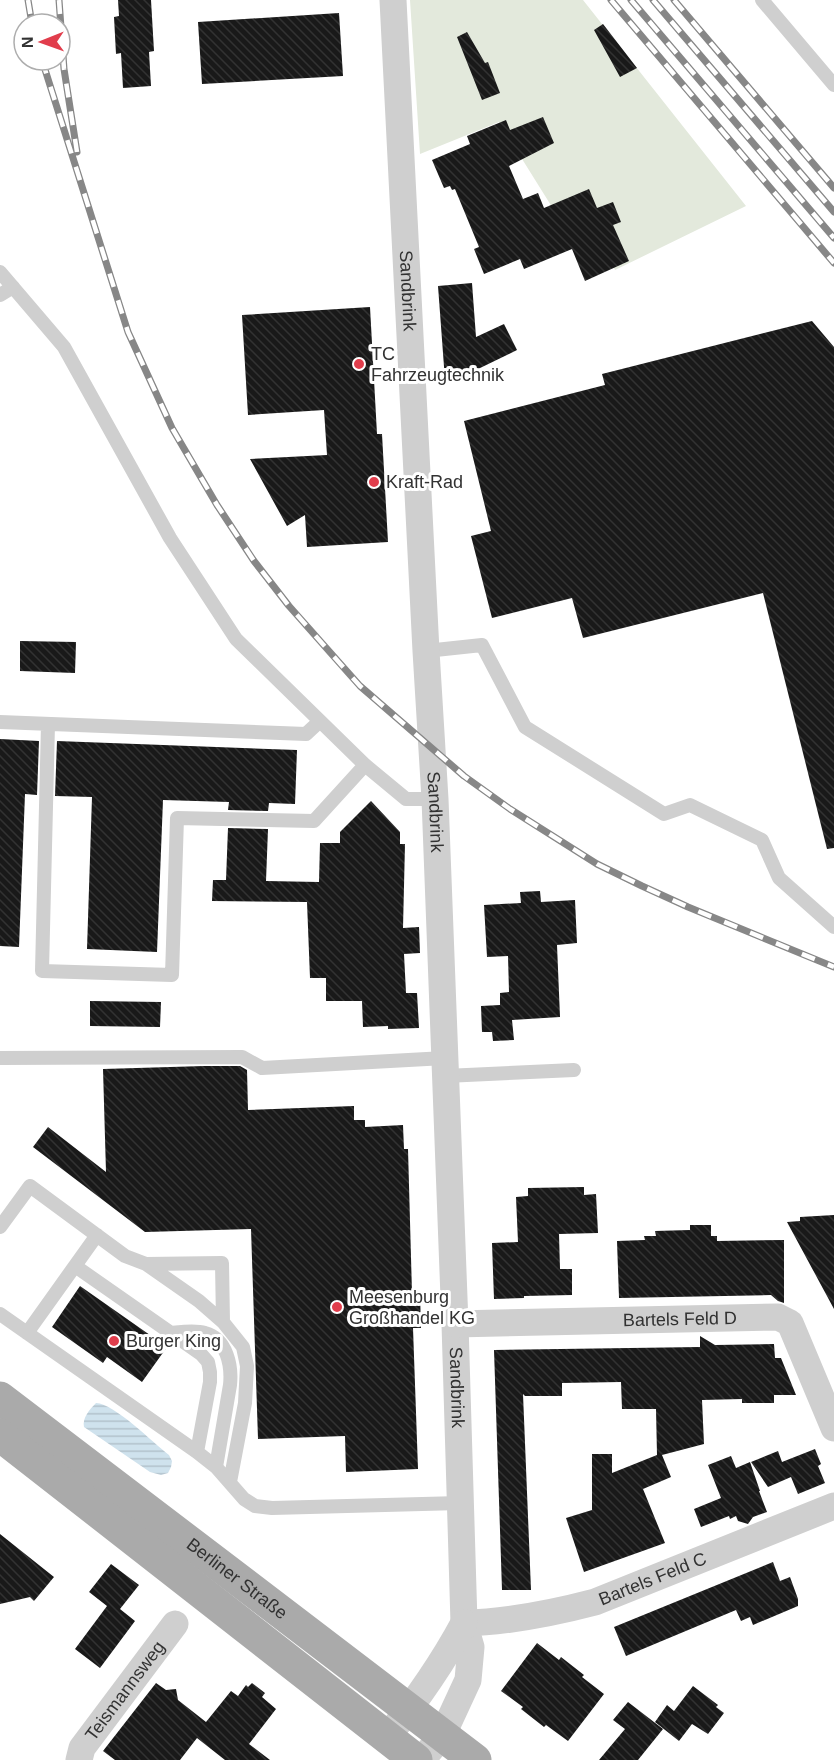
<svg xmlns="http://www.w3.org/2000/svg" width="834" height="1760" font-family="Helvetica,sans-serif">
	<defs>
		<pattern id="water-rules" width="6" height="5" patternUnits="userSpaceOnUse" patternTransform="scale(1.5)"><rect width="6" height="5" fill="#cfe2ed"/><path d="M0 2.5h6" fill="none" stroke="#b2c2cc"/></pattern>
		<pattern id="building-back-hatch" width="6" height="6" patternUnits="userSpaceOnUse" patternTransform="scale(1.5)"><rect width="6" height="6" fill="#191919"/><path d="M-1 5l2 2M0 0l6 6M5-1l2 2" fill="none" stroke="#323232"/></pattern>
	</defs>
	<rect width="100%" height="100%" fill="#fff"/>
	<path fill="#e3e9dc" d="M410,0H583L746,206L615,270L586,204L557,215L499,122L420,154Z"/>
	<path fill="url(#water-rules)" d="M96,1403C115,1404 152,1442 169,1455L172,1461L171,1467L168,1473L161,1475L150,1472L84,1427C82,1418 90,1409 96,1403Z"/>
	<path fill="url(#building-back-hatch)" d="M118,0H151L154,51L149,52L151,86L123,88L121,53L116,54L114,17L119,16Z
		M339,13L343,76L202,84L198,22Z
		M603,24L637,68L620,77L594,30Z
		M467,32L485,63L488,62L500,93L482,100L457,37Z
		M543,117L554,143L509,166L523,199L538,193L544,208L589,189L597,208L613,202L621,222L613,225L629,261L585,281L572,249L524,269L520,259L484,274L474,249L479,247L455,189L452,190L450,186L444,188L432,160L470,144L467,136L506,120L510,130Z
		M472,283L476,337L504,324L517,350L478,369V378L445,380L438,286Z
		M370,307L377,434H382L388,542L307,547L305,515L287,526L250,459L327,455L324,410L248,415L242,315Z
		M812,321L834,347V848L827,849L763,593L583,638L572,598L492,618L471,536L491,531L464,421L605,385L602,374Z
		M20,641L76,642L75,673L20,671Z
		M0,739L39,741L37,795L25,794L19,947L0,946Z
		M57,741L297,750L295,804L269,803L268,811L228,810L229,802L163,800L157,952L87,949L92,797L55,796Z
		M371,801L400,832V844H405L403,928L419,927L420,953L404,954L406,993H417L419,1028L388,1029V1026L363,1027L362,1001H326V978H310L307,902L212,901L213,880H226L228,828L268,829L266,881L319,882L320,843H340V832Z
		M540,891L541,902L575,900L577,943L557,945L560,1017L512,1020L514,1040L493,1041L492,1032H482L481,1006L500,1005V993L509,992L508,956L487,957L484,905L521,903L520,892Z
		M90,1001L161,1002L160,1027L90,1026Z
		M204,1066H240L247,1070L248,1110L354,1106V1120H365V1127L403,1125L404,1149H408L412,1293H420L421,1328H413L418,1469L346,1472L345,1436L258,1439L251,1229L145,1232L33,1147L48,1127L106,1172L103,1069Z
		M584,1187V1195L596,1194L598,1233L559,1234L560,1269H572V1295L524,1296V1298L494,1299L492,1243L518,1242L516,1197L528,1196V1188Z
		M834,1215V1309L787,1222L800,1221V1217Z
		M690,1225H711V1236H717V1241L784,1240V1303L778,1301L771,1295L619,1298L617,1241L645,1240L644,1236H656L655,1231L690,1230Z
		M80,1286L167,1347L142,1382L107,1357L103,1363L52,1327Z
		M700,1336L715,1345L774,1344L775,1358H781L796,1395H774V1403H742V1399L702,1400L704,1444L662,1455L671,1477L643,1489L665,1543L584,1572L566,1518L592,1510V1454H612V1473L657,1455L656,1409H622L621,1382L562,1383V1396H525L523,1394L531,1590H502L494,1350L700,1347Z
		M815,1449L821,1464L818,1466L825,1483L798,1494L791,1477L768,1487L751,1462L778,1451L782,1462Z
		M731,1456L736,1468L750,1462L760,1491H759L767,1512L753,1517L748,1524L738,1521L736,1516L730,1519L729,1516L701,1527L694,1509L721,1498L708,1465Z
		M0,1534L54,1577L34,1601L30,1597L0,1604Z
		M773,1562L780,1581L790,1577L798,1599V1606L753,1625L750,1617L741,1621L736,1610L626,1656L614,1627Z
		M111,1564L139,1585L120,1609L135,1621L100,1668L75,1649L107,1606L89,1592Z
		M537,1643L559,1660L561,1657L584,1675L582,1677L604,1694L568,1741L546,1725L544,1727L521,1709L523,1707L501,1691Z
		M156,1683L166,1690L176,1689L178,1700L206,1722L231,1691L238,1696L246,1685L248,1687L252,1683L265,1693L262,1697L276,1709L249,1744L270,1760H225L197,1738L180,1760H115L103,1751Z
		M693,1686L718,1705L716,1707L724,1713L708,1734L692,1724L679,1741L655,1722L667,1705L674,1711Z
		M628,1702L663,1729L638,1760H599L625,1729L613,1720Z"/>
	<g fill="none" stroke-linecap="round" stroke-linejoin="round">
		<path stroke="#cfcfcf" stroke-width="14" d="M762,0L834,85
			M0,272L64,347L170,538L236,639L365,765L406,799H435
			M0,295L13,287
			M426,651L482,645L525,727L664,814L690,805L762,840L779,878L834,927
			M0,722L306,734L320,721
			M48,724L42,971L172,975L177,818L314,821L365,765
			M0,1058L242,1057L262,1068L445,1058
			M445,1076L574,1070
			M0,1227L30,1186L125,1256L146,1264L199,1301L223,1322L243,1347L247,1366L245,1403L230,1482
			M146,1264L222,1263L223,1322
			M75,1266L201,1354L208,1362L210,1372V1382L197,1452
			M0,1314L197,1452L216,1467L244,1499L255,1506L272,1508L460,1503
			M27,1333L97,1235
			M171,1333C182,1332 195,1330 205,1333C227,1339 232,1366 230,1385L216,1467"/>
		<g stroke="#cfcfcf" stroke-width="27">
			<path id="s1" d="M393,0L426,651L435,799L455,1324L464,1623L471,1647L468,1680L443,1734L422,1760"/>
			<path id="s2" d="M455,1324L778,1317L790,1323L834,1428"/>
			<path id="s3" d="M464,1623C508,1622 553,1613 595,1602L834,1506"/>
			<path d="M387,1737C416,1701 442,1664 464,1623"/>
			<path id="s4" d="M79,1760L82,1748L175,1624"/>
		</g>
		<g stroke="#aaa" stroke-width="33">
			<path id="s5" d="M0,1398L475,1760"/>
			<path d="M0,1435L416,1760"/>
		</g>
		<g stroke="#878787" stroke-width="7">
			<path id="rail" d="M28,0L32,24
				M59,0L64,69L77,152
				M611,0L834,263
				M631,0L834,238
				M653,0L834,212
				M674,0L834,188
				M42,60L128,332L172,428L217,505L254,561L289,606L360,686L464,776L510,809L597,864L642,886L688,907L834,967"/>
		</g>
		<use href="#rail" stroke="#fff" stroke-width="4.5" stroke-dasharray="14" stroke-linecap="butt"/>
	</g>
	<g fill="#e13d4c" stroke="#fff" stroke-width="2">
		<circle cx="359" cy="364" r="6"/>
		<circle cx="374" cy="482" r="6"/>
		<circle cx="337" cy="1307" r="6"/>
		<circle cx="114" cy="1341" r="6"/>
	</g>
	<g text-anchor="middle" stroke-width="6" stroke-linejoin="round" paint-order="stroke">
		<g font-size="18" fill="#323232" stroke="#fff">
			<text dy="6" stroke="none"><textPath href="#s1" startOffset="291">Sandbrink</textPath></text>
			<text dy="6" stroke="none"><textPath href="#s1" startOffset="813">Sandbrink</textPath></text>
			<text dy="6" stroke="none"><textPath href="#s2" startOffset="225">Bartels Feld D</textPath></text>
			<text dy="6" stroke="none"><textPath href="#s1" startOffset="1389">Sandbrink</textPath></text>
			<text dy="6" stroke="none"><textPath href="#s5" startOffset="298">Berliner Straße</textPath></text>
			<text dy="6" stroke="none"><textPath href="#s3" startOffset="195">Bartels Feld C</textPath></text>
			<text dy="6" stroke="none"><textPath href="#s4" startOffset="84">Teismannsweg</textPath></text>
		</g>
		<g font-size="18" fill="#323232" stroke="#fff" text-anchor="start">
			<text x="371" y="360">TC<tspan x="371" dy="21">Fahrzeugtechnik</tspan></text>
			<text x="386" y="488">Kraft-Rad</text>
			<text x="349" y="1303">Meesenburg<tspan x="349" dy="21">Großhandel KG</tspan></text>
			<text x="126" y="1347">Burger King</text>
		</g>
	</g>
	<g transform="translate(42 42) rotate(269)"><circle r="28" fill="#ffffff" stroke="#adadad" stroke-width="1.5"/>
	<path d="M0-4.5L10 22L0 15L-10 22Z" fill="#e13d4c"/>
	<text y="-9" font-size="16" font-weight="bold" text-anchor="middle" fill="#323232">N</text>
	</g>
</svg>
